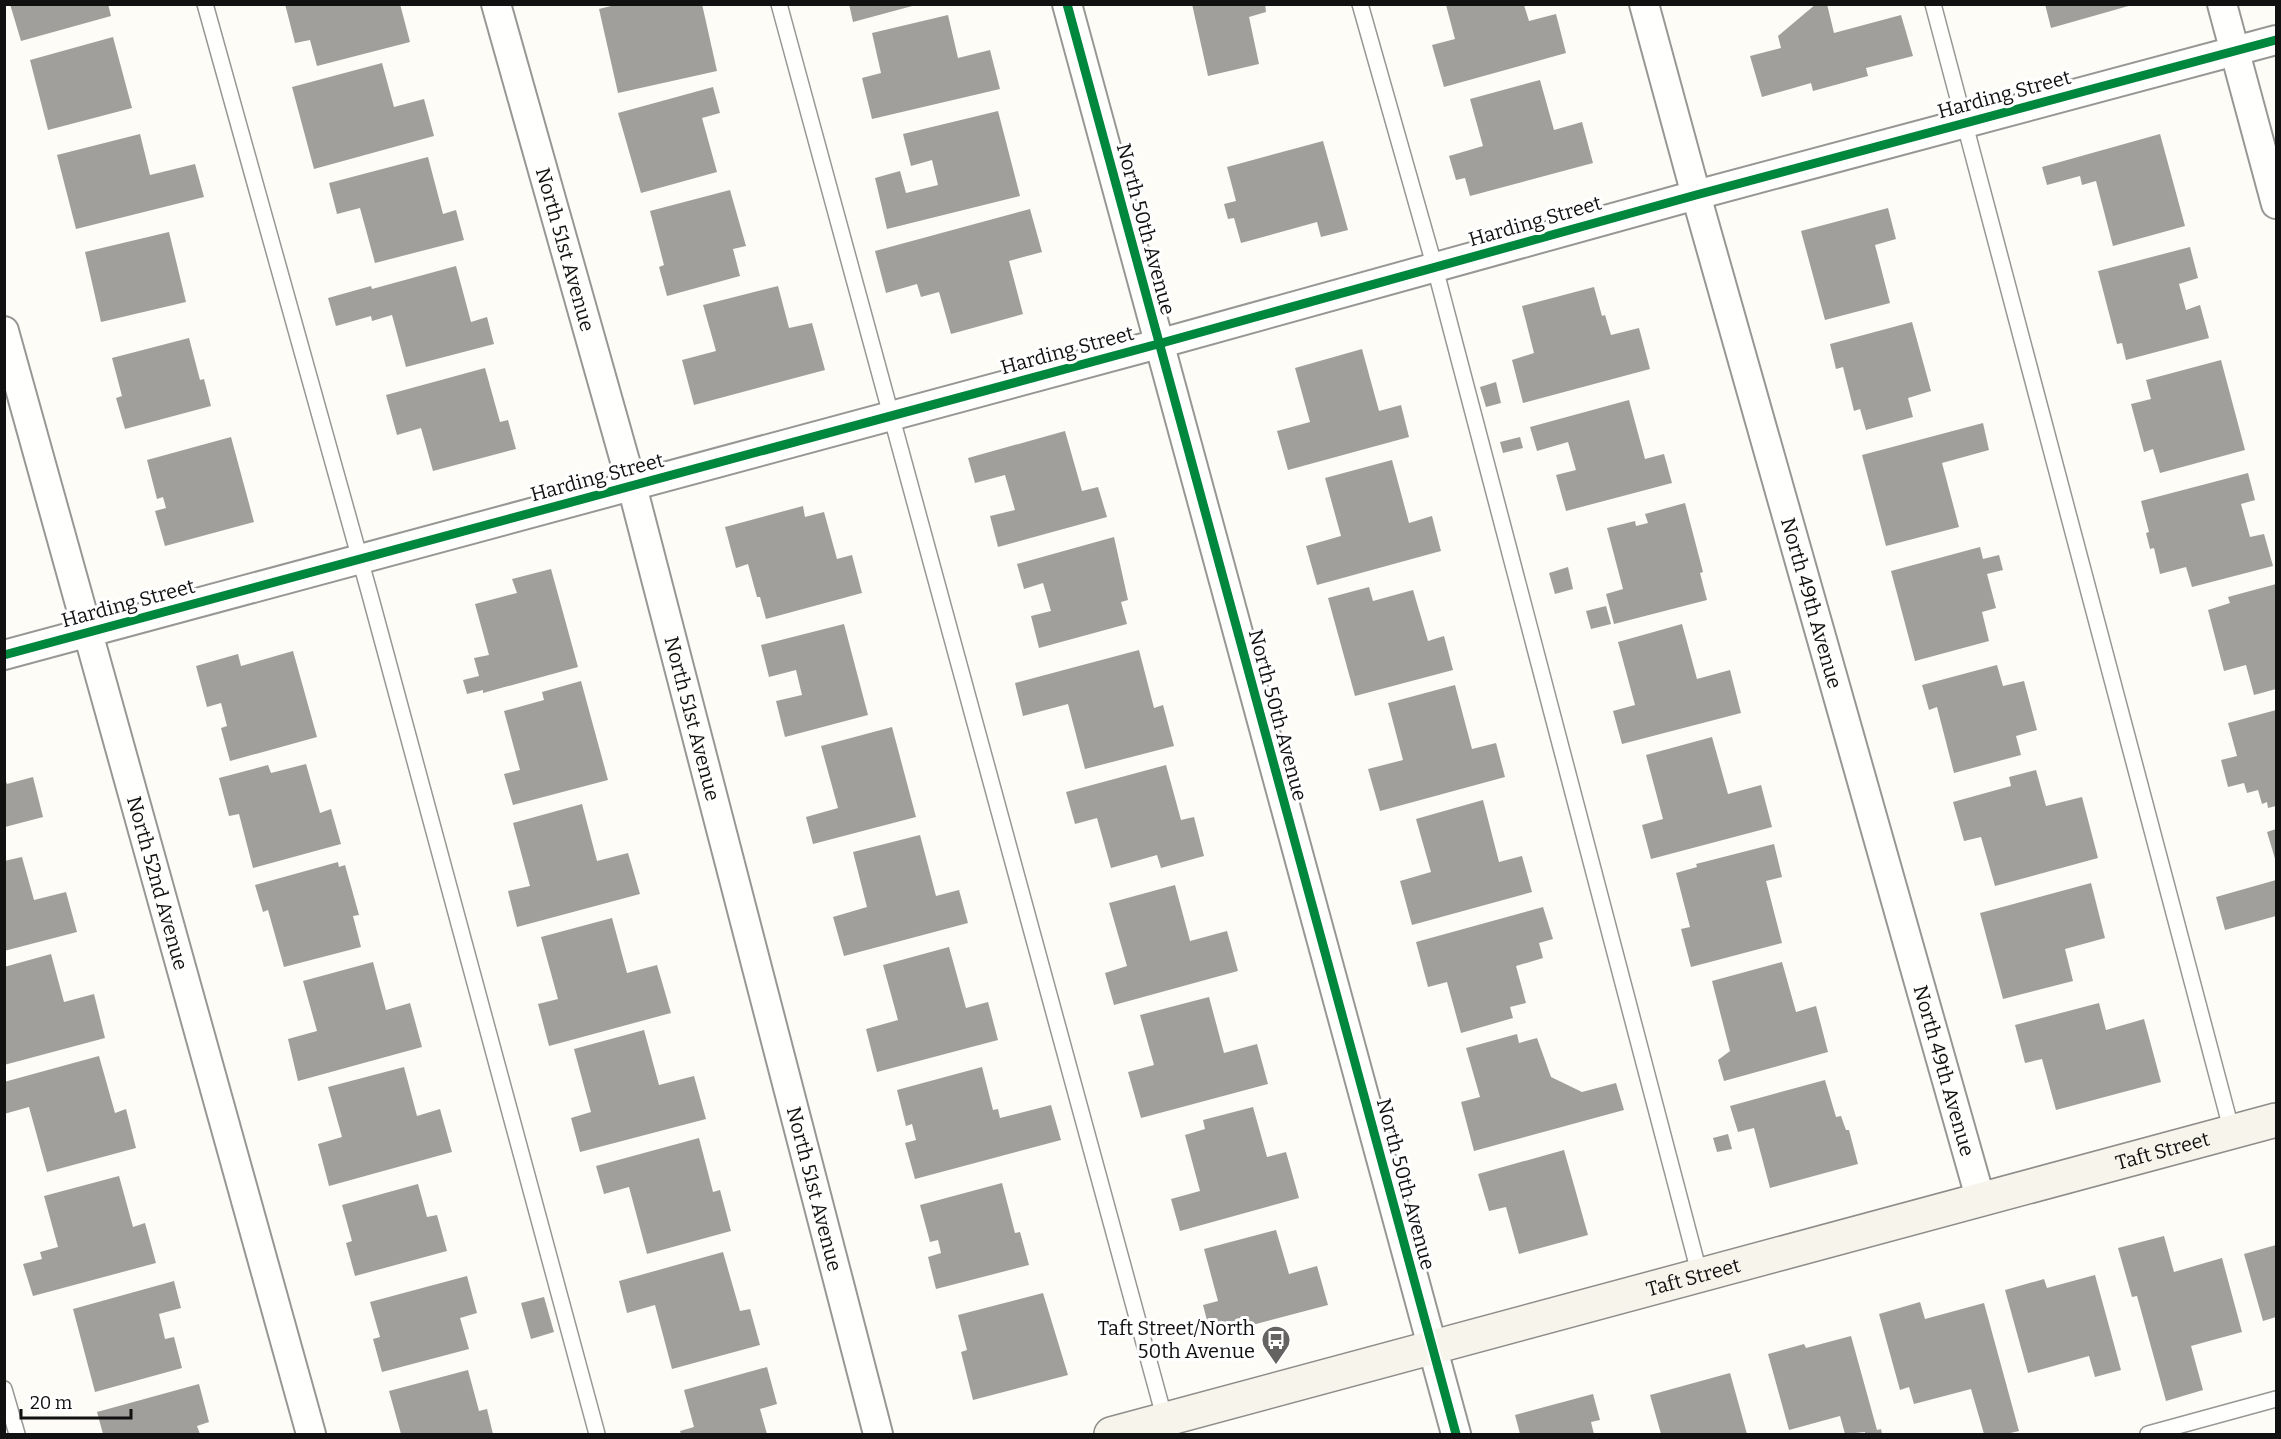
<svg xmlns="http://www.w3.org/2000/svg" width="2281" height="1439" font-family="Bitter,serif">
	<rect width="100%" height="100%" fill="#fdfcf7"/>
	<path fill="#a19f9c" d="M10,4H108L111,16L21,41Z
		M285,4H400L410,42L317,66L310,40L295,43Z
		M619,4H702L717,71L618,93L599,9Z
		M849,4H916V5L853,22Z
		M1192,4H1265L1266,12L1249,17L1259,64L1208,76Z
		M1816,4H1827L1834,33L1901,15L1913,56L1866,68L1868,76L1813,91L1811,83L1762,97L1750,56L1781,48L1778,36Z
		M2045,4H2132V5L2051,28Z
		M1446,5H1524L1529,21L1556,14L1566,53L1444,87L1432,45L1455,39Z
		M948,15L958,58L990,50L1000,89L872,119L862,78L881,73L872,33Z
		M113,37L132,108L48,130L30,60Z
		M382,63L394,107L424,99L434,136L314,169L292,87Z
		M1540,80L1554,130L1582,122L1593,163L1470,196L1465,178L1456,180L1449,156L1483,146L1470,99Z
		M713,87L720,113L702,118L717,172L641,193L618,113Z
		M998,111L1020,196L887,229L875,178L900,171L906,193L938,185L932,160L911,166L903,134Z
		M140,134L150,175L195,164L204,197L76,229L57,155Z
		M2160,134L2185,226L2113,246L2096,181L2082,185L2080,176L2047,185L2042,167Z
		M1323,141L1348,230L1321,237L1317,222L1241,243L1234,218L1228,219L1224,204L1236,201L1227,167Z
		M428,157L443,214L456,210L464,240L375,263L360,208L337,214L329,183Z
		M730,190L746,246L733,249L740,276L667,296L659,267L664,265L650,211Z
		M1888,208L1896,239L1875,245L1890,303L1825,320L1801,231Z
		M1030,209L1042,252L1009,261L1023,314L951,334L939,292L921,297L917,284L886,293L875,251Z
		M169,232L186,302L101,322L85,252Z
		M2190,247L2198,278L2179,284L2186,310L2200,305L2209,338L2126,360L2122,343L2117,344L2098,271Z
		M456,266L471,322L487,317L494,344L406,367L392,315L372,321L371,316L336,326L328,298L371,286L372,289Z
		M778,286L789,328L812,323L825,370L694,405L682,360L716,351L703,305Z
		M1594,287L1602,316L1605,315L1611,335L1639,328L1650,369L1523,403L1512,360L1534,353L1522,306Z
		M1912,322L1931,391L1908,398L1913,417L1866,430L1860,409L1854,411L1843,367L1836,369L1830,344Z
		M189,338L200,380L204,379L211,406L125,429L116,398L122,396L112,358Z
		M1362,349L1379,411L1401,405L1409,437L1288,470L1277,431L1310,422L1295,368Z
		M2221,360L2245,450L2160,473L2153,449L2144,452L2131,404L2151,399L2146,380Z
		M485,368L500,422L508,420L516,449L433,471L421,428L397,435L386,395Z
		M1496,382L1501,403L1486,407L1480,387Z
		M1629,400L1645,459L1664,454L1672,483L1566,511L1556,475L1576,470L1568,442L1537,451L1530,427Z
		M1983,423L1989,450L1942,463L1959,527L1886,546L1862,455Z
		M1065,431L1082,491L1098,487L1107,517L998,547L990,516L1015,510L1005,475L975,483L968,458Z
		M231,437L254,522L165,546L155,511L166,508L163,497L157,499L147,460Z
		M1520,437L1523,448L1503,453L1500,442Z
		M1392,460L1409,523L1432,516L1441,551L1317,585L1306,546L1341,536L1325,478Z
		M2248,473L2255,500L2241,504L2250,537L2264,534L2273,566L2192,587L2186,567L2160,574L2154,548L2150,549L2146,533L2149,532L2141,501Z
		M1685,503L1703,572L1700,573L1707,600L1614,624L1606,594L1623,589L1607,528L1635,521L1636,526L1648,523L1645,514Z
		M803,506L805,517L824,512L837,559L852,555L862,593L766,619L760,597H757L748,564L736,568L725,527Z
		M1114,537L1128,600L1121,602L1127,624L1039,648L1031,616L1051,611L1043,583L1024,589L1017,564Z
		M1980,547L1983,559L1999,555L2003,570L1987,574L1996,608L1982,612L1989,641L1915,661L1891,571Z
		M1568,567L1573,589L1555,594L1549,573Z
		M551,569L578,667L483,693V690L467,694L463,680L479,676L474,658L489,655L475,604L517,593L512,579Z
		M2276,584V689L2254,695L2246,665L2224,671L2208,610L2230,603L2228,597Z
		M1369,587L1373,601L1413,590L1428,641L1444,636L1453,670L1355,696L1328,598Z
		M1606,606L1611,624L1591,629L1586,611Z
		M844,624L868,715L785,737L776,701L802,695L796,670L769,677L761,645Z
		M1682,624L1697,679L1730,670L1741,713L1622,744L1613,711L1635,705L1618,642Z
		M1139,650L1154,708L1163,705L1174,746L1085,769L1068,704L1023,716L1015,683Z
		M293,651L317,737L230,761L221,728L227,726L221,703L207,707L196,666L238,654L241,666Z
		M1997,665L2003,686L2024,681L2037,730L2016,736L2021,755L1954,773L1937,707L1929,710L1922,685Z
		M581,681L608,780L513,805L504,774L520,770L504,711L544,700L542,692Z
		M1455,685L1472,749L1496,743L1505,777L1380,811L1368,769L1403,760L1388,703Z
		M2276,710V806L2268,808L2267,802L2262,804L2258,790L2247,793L2244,783L2228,787L2221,760L2237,756L2228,723Z
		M892,727L916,817L813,844L806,817L838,808L821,746Z
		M1712,737L1728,794L1761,785L1772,827L1651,859L1642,825L1663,819L1646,755Z
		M306,764L320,813L331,809L341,844L253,868L239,814L229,816L219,778L268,765L271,773Z
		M1166,765L1181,820L1194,817L1204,856L1161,868L1157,855L1111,868L1097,818L1075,824L1066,792Z
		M2036,770L2046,806L2082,797L2098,858L1995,886L1981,837L1964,841L1953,802L2011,786L2009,777Z
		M33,777L43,817L5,827V779L7,784Z
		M1483,800L1499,862L1522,856L1532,892L1412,925L1400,881L1431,872L1416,819Z
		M582,804L597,861L628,853L640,894L517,927L508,891L530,886L513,823Z
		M2276,829V862L2267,832Z
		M920,835L936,896L959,890L968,923L844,956L833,917L867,907L853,852Z
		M1774,844L1782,877L1766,881L1782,943L1691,967L1681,929L1690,927L1676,873L1697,867L1696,864Z
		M22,857L34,900L66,892L77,932L4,951V861Z
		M338,862L339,867L345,865L359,915L353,916L361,947L284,967L268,910L263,912L255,885Z
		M2276,880V916L2225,930L2216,897Z
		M2091,883L2105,938L2065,949L2073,981L2003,999L1980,913Z
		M1175,885L1190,941L1227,931L1238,971L1114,1005L1105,973L1127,966L1109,903Z
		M1543,907L1553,939L1539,943L1543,958L1516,966L1526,1003L1510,1007L1513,1018L1461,1033L1447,982L1428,987L1416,942Z
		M612,918L627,973L657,965L671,1013L549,1046L538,1004L558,999L541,937Z
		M949,947L966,1008L988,1002L998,1040L877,1072L866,1029L898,1020L883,965Z
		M51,954L64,1002L94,994L105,1038L4,1065V967Z
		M373,962L386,1010L410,1003L422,1047L298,1081L288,1039L317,1031L303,981Z
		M1782,962L1796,1012L1816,1006L1828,1052L1724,1081L1718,1060L1730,1051L1712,981Z
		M1209,997L1224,1053L1257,1044L1268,1084L1141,1118L1128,1072L1154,1065L1140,1015Z
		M2099,1003L2106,1030L2144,1019L2161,1082L2056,1110L2042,1059L2025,1063L2015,1025Z
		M644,1030L659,1085L694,1076L706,1119L580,1152L571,1118L591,1112L574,1049Z
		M1517,1034L1519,1043L1537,1038L1551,1077L1582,1092L1616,1083L1624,1110L1474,1151L1461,1102L1480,1097L1466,1048Z
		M99,1056L115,1113L126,1109L136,1148L47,1172L29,1107L4,1114V1082Z
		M404,1067L417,1116L440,1109L452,1152L329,1186L318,1144L342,1137L328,1087Z
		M982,1067L993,1110L998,1109L1000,1118L1051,1105L1061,1140L915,1179L905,1143L916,1140L912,1124L906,1126L897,1090Z
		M1825,1080L1836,1117L1841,1116L1846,1130H1849L1858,1164L1770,1188L1754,1128L1738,1132L1730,1106Z
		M1253,1107L1267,1157L1286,1152L1299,1198L1180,1231L1171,1199L1200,1191L1185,1135L1205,1129L1203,1120Z
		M1728,1134L1732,1149L1717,1152L1713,1138Z
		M699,1138L713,1192L720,1190L731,1231L647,1254L629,1187L604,1194L596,1166Z
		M1564,1150L1588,1235L1519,1254L1506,1207L1489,1211L1478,1174Z
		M119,1176L133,1227L145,1223L156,1263L33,1296L23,1264L42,1259L40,1252L58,1247L44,1196Z
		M1002,1183L1015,1233L1020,1232L1029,1265L936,1289L928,1257L941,1253L938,1240L930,1242L920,1205Z
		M418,1184L427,1217L437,1215L447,1251L355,1276L346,1243L352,1241L342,1205Z
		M1276,1230L1289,1274L1317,1266L1328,1305L1211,1336L1203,1305L1218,1301L1204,1249Z
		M2164,1236L2174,1272L2222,1258L2242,1332L2191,1346L2203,1390L2166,1401L2137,1296L2132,1297L2118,1248Z
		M2276,1245V1317L2263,1321L2244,1254Z
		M723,1252L740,1311L750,1309L760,1345L672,1369L655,1305L627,1313L619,1281Z
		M2095,1275L2121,1370L2095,1377L2089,1356L2028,1373L2005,1290L2044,1279L2047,1288Z
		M467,1276L477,1313L460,1318L469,1349L382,1372L373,1339L380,1337L370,1302Z
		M174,1281L181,1308L159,1314L165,1339L174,1337L182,1368L95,1392L73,1309Z
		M1043,1293L1068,1375L973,1400L961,1352L967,1350L958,1315Z
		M544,1297L554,1332L531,1339L521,1303Z
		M1920,1302L1925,1319L1984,1303L2019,1431L2006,1434H1984L1971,1389L1914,1404L1909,1387L1900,1390L1879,1314Z
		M1851,1336L1877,1430L1881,1429L1882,1434H1865V1432L1845,1434L1840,1416L1789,1430L1768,1354L1804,1344L1806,1348Z
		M767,1367L777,1404L760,1409L767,1434H681L680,1431L694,1427L684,1390Z
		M468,1370L479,1411L487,1409L493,1434H401L389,1391Z
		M1730,1373L1747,1434H1661L1650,1395Z
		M199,1384L209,1422L197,1426L200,1434H103L97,1412Z
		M1593,1394L1600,1420L1591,1422L1594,1434H1520L1515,1415Z"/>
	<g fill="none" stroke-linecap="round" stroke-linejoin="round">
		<g stroke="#979795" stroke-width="18">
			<path id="lane" d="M205,4L370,595L597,1434
				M779,4L1165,1420
				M1360,4L1435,268L1700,1276
				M1933,4L2232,1132
				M4,1389L17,1434
				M2148,1434L2276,1399"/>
		</g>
		<g stroke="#979795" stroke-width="32">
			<g id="street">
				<path id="s1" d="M496,4L632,486L878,1434"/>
				<path d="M1067,4L1456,1434"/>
				<path id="s2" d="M1644,4L1696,195L1981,1201"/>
				<path d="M2222,4L2276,204"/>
				<path id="s3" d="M4,331L311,1434"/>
				<path d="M4,655L1158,344L1696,195L2276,40"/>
			</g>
		</g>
		<g stroke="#8e8d8b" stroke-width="36">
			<g id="secondary">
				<path id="s4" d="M1111,1434L2276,1120"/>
			</g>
		</g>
		<use href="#lane" stroke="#fffffe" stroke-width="15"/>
		<use href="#street" stroke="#fffffe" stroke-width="28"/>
		<use href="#secondary" stroke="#f6f4eb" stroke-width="33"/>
		<g stroke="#fff" stroke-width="13">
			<path id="cycleway" d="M1067,4L1456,1434
				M4,655L1158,344L1696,195L2276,40"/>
		</g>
		<use href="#cycleway" stroke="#00873e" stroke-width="9"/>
	</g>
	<defs>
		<g id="bus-pin" transform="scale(1.5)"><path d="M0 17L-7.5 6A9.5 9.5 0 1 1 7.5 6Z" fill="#646362" stroke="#fff"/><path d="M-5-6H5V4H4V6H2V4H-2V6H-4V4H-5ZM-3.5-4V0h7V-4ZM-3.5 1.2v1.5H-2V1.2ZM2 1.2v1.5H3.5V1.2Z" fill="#fff"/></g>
	</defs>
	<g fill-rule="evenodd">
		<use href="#bus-pin" x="1276" y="1340"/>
	</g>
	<g text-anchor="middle" stroke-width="6" stroke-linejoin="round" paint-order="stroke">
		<g font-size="20" fill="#111" stroke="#fff">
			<text transform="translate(2004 94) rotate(-15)" y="7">Harding Street</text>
			<text transform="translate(1535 221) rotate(-16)" y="7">Harding Street</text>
			<text transform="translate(1146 229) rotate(75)" y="7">North 50th Avenue</text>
			<text dy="7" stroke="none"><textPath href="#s1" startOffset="255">North 51st Avenue</textPath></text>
			<text transform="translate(1067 350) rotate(-15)" y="7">Harding Street</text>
			<text transform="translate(597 477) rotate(-15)" y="7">Harding Street</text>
			<text transform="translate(128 603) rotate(-15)" y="7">Harding Street</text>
			<text dy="7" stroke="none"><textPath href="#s2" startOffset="622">North 49th Avenue</textPath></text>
			<text transform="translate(1278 715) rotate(75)" y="7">North 50th Avenue</text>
			<text dy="7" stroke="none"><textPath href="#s1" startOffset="741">North 51st Avenue</textPath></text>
			<text dy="7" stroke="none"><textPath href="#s3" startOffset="573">North 52nd Avenue</textPath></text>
			<text dy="7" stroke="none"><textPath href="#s2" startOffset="1108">North 49th Avenue</textPath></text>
			<text dy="7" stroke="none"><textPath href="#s4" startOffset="1089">Taft Street</textPath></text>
			<text transform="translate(1406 1184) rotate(75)" y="7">North 50th Avenue</text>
			<text dy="7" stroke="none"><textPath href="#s1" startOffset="1227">North 51st Avenue</textPath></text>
			<text dy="7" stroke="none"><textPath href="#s4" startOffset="603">Taft Street</textPath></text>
		</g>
		<g font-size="20" fill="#111" stroke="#fff" text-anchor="end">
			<text x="1255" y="1335">Taft Street/North<tspan x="1255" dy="23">50th Avenue</tspan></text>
		</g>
	</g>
	<rect width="2281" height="1439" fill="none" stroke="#111111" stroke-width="12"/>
	<path d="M21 1409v9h110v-9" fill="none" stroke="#111111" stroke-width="3"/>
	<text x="30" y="1409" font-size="18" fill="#111111" stroke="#ffffff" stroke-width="4.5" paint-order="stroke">20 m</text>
</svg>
